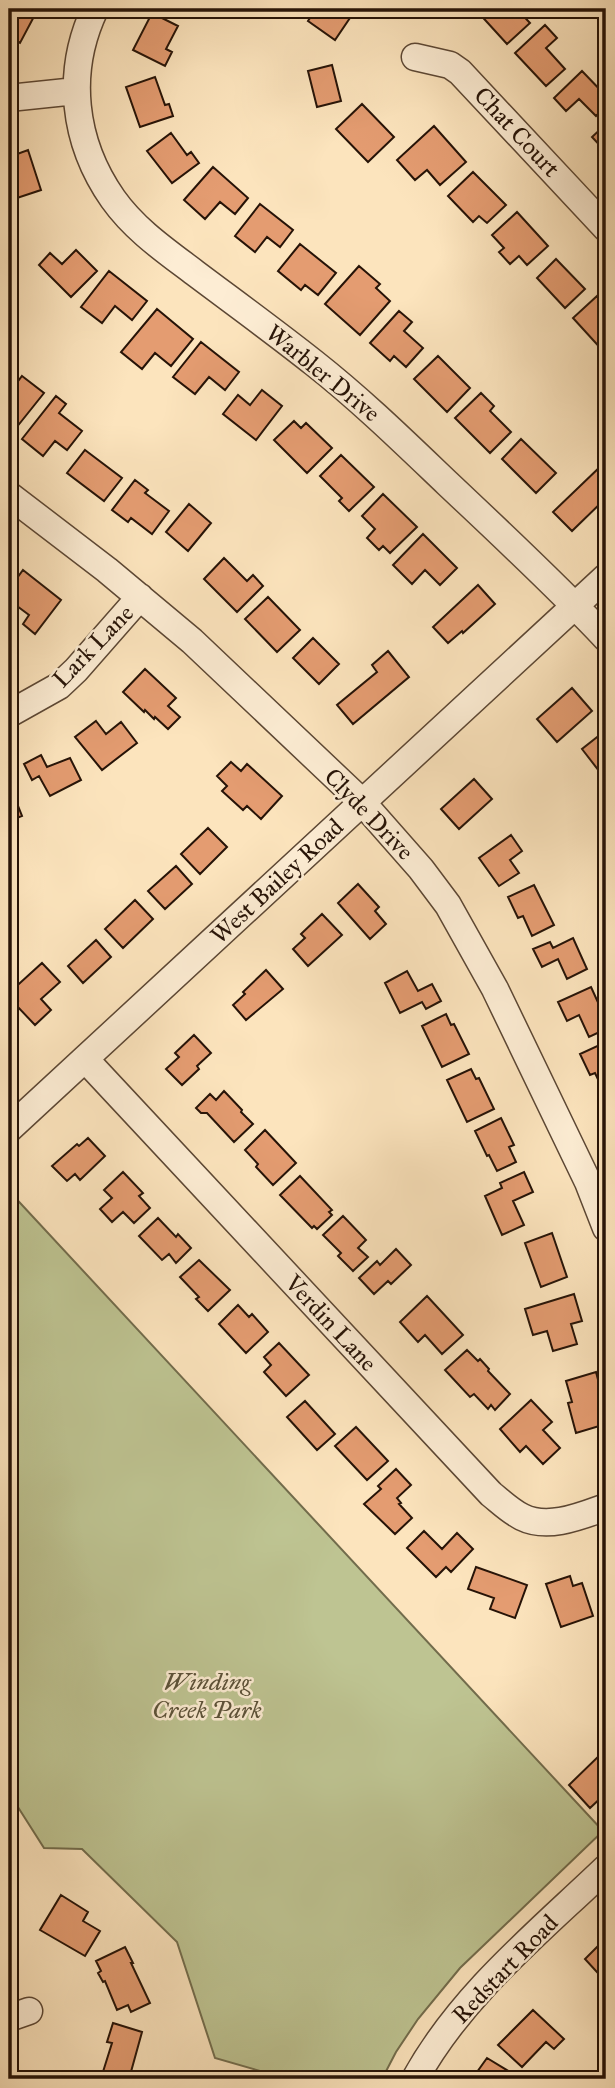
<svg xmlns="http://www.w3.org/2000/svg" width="615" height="2088" font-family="'IM FELL Great Primer',serif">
	<rect width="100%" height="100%" fill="#fce4bd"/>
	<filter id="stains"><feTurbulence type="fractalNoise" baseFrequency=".00286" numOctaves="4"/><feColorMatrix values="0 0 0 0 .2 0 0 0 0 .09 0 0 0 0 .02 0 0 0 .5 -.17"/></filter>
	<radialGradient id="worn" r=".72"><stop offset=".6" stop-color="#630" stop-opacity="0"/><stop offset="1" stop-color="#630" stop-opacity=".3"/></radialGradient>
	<path fill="#bec492" stroke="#726c4c" stroke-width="2" d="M9,1191L603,1831L460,1968L418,2019L396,2052L382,2079H288L215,2058L177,1942L82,1849L44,1848L9,1793Z"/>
	<path fill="#e49c71" stroke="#261307" stroke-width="2" d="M9,9H38L20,43L9,37Z
		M316,9H356L335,40L308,21Z
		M478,9H517L530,23L507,44L476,10Z
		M152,13L178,26L166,49L172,52L165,66L133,50Z
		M545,25L557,38L546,48L565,69L546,86L515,53Z
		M332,65L341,101L317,107L308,71Z
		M582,71L606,96V106L596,116L579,99L566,111L554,98Z
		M155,77L165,105L169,104L173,116L140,127L126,87Z
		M362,104L394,137L368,162L336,129Z
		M606,124V152L592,137Z
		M434,126L466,162L440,185L427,170L415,180L397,160Z
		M171,133L187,155L191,152L199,163L172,183L147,151Z
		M28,150L41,190L14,199L9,181V157Z
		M213,167L248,198L235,214L220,202L205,219L184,200Z
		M473,172L506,205L487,223L479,216L473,222L448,196Z
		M260,204L293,230L280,247L267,237L255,252L235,236Z
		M517,212L548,246L527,265L519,256L510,264L499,252L504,248L492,235Z
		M300,244L336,273L318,295L305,285L301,290L278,271Z
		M76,250L97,271L71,297L39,265L50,253L62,264Z
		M556,259L585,289L565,308L537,278Z
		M359,266L380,284L376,288L390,301L360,335L325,304Z
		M109,271L147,301L132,320L115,306L102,323L81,307Z
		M597,296L606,307V350L604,352L573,318Z
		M157,309L193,339L171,366L155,353L142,369L121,352Z
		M399,311L412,322L404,331L423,348L406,367L394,356L390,361L370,343Z
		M201,342L239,372L225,390L209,377L195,394L173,377Z
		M438,356L470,388L447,412L414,379Z
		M22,376L44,393L12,433L9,431V393Z
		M262,390L282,406L256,440L223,414L238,395L250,405Z
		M481,393L494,406L490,411L511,432L490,453L455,418Z
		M56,396L66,404L59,413L82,431L67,450L55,441L43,456L22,439Z
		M294,421L301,428L306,423L332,448L307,473L274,440Z
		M521,439L556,473L536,493L502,459Z
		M85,450L122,478L104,501L67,473Z
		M341,455L374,487L349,511L339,501L342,498L320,476Z
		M602,465L606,469V498L572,531L553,512Z
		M135,480L148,490L145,493L169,511L152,534L131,518L128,522L112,510Z
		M383,494L417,527L390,553L383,546L379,550L367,538L375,529L362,516Z
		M189,504L211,523L188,551L166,532Z
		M423,534L457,568L440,585L425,570L412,584L393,565Z
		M224,558L247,581L253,575L263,586L237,612L204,579Z
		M23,570L61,600L35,634L23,624L29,615L9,600V589Z
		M478,585L495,604L463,633L462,631L448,643L433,627Z
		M268,597L300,630L277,652L245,619Z
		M313,638L339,664L319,684L293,658Z
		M388,651L409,677L353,724L337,705L377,672L372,665Z
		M145,669L176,698L168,706L180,717L168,729L155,717L154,719L145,710L144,712L123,692Z
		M572,688L592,711L557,742L537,719Z
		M96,721L106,734L121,722L137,743L102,770L75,737Z
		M606,730V780L582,749Z
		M41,755L47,767L70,758L81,780L50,796L39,776L32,780L24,764Z
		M231,762L241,771L247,764L282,796L261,819L247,806L243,810L222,791L227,786L217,776Z
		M474,779L492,799L459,829L441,809Z
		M9,783L22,816L9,821Z
		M208,828L227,847L200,874L181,854Z
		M511,835L522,851L510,860L519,873L499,886L479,858Z
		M176,866L192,884L165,909L148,891Z
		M358,884L379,907L375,911L386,924L370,939L338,903Z
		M534,885L554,925L532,936L523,916L518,918L508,897Z
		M135,900L153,919L123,948L105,929Z
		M322,914L342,935L308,966L293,949L305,938L301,934Z
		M573,938L587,969L567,979L558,959L542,967L533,949L550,942L553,948Z
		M96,940L111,957L83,983L68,966Z
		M42,963L60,982L41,999L51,1010L35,1025L15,1004L18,1001L10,992Z
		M266,970L283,989L246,1020L233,1005L245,994L243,992Z
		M407,971L418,991L432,984L441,1001L426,1009L422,1002L400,1013L385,983Z
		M591,987L606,1020V1029L589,1037L579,1015L567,1021L558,1002Z
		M446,1014L451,1025L454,1024L469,1054L442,1067L422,1026Z
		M194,1035L211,1053L197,1066L199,1069L182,1085L166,1069L179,1057L175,1053Z
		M606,1042V1092H604L595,1073L590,1075L580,1054Z
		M471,1069L476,1079L479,1078L494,1109L467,1122L447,1080Z
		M224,1091L242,1110L241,1112L253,1124L234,1142L207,1113H201L196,1108L210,1094L216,1100Z
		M501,1118L514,1145L509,1147L516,1162L497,1171L489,1155L487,1156L475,1131Z
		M265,1130L296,1163L273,1185L256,1167L258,1164L245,1150Z
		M88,1138L105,1156L80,1180L75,1174L67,1181L52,1166L77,1144L79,1146Z
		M123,1172L143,1193L139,1196L150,1208L134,1223L123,1212L112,1222L100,1209L112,1198L104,1190Z
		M524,1172L533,1192L513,1201L524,1225L502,1235L485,1196L502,1188L500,1183Z
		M300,1176L332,1210L329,1212L332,1215L317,1229L314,1226L312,1228L280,1195Z
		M343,1216L366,1240L358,1248L368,1257L353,1271L338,1256L341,1253L323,1235Z
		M158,1218L176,1237L178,1234L191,1248L176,1263L169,1254L162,1260L139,1236Z
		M552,1233L567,1277L541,1287L525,1243Z
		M396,1249L411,1265L391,1284L388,1281L374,1294L359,1278L377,1261L380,1265Z
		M199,1260L230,1290L208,1311L196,1299L199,1297L180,1277Z
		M574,1294L582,1321L571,1324L577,1344L553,1351L547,1331L533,1335L525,1309Z
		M427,1296L463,1335L442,1354L425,1335L418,1342L400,1322Z
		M238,1305L249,1317L252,1314L268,1332L246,1353L219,1324Z
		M279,1343L309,1375L286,1396L264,1372L271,1365L264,1357Z
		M467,1350L478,1361L480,1359L489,1369L488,1371L510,1394L495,1410L491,1405L488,1409L474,1394L470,1397L445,1370Z
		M596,1372L606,1410V1424L576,1433L568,1403L572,1402L566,1381Z
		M531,1400L552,1422L543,1430L560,1448L543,1464L526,1446L520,1452L500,1429Z
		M305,1401L335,1434L317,1450L287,1417Z
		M356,1427L388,1461L367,1480L335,1446Z
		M396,1469L411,1485L397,1498L401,1503L399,1504L412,1518L395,1534L364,1504L381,1489L378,1486Z
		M424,1531L442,1549L457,1533L473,1549L451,1572L446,1567L436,1577L407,1548Z
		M476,1567L527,1585L515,1618L490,1609L494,1598L468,1589Z
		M570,1576L573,1586L582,1583L593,1616L561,1627L546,1584Z
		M606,1749V1793L590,1808L569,1785Z
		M61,1895L88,1912L83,1921L100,1931L85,1956L40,1930Z
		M606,1938V1982L585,1959Z
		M125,1947L133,1963H131L150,2003L131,2012L128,2005L117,2010L105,1981L103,1982L98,1973L101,1971L96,1961Z
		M533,2010L564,2039L554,2049L546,2042L522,2067L498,2045Z
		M113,2023L142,2032L129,2079H116L102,2075L112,2043L107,2042Z
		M487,2058L515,2075L512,2079H478L481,2075L477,2072Z"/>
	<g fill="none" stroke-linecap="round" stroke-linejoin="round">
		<g stroke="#5c4734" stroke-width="29">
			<path id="minor" d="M95,9C65,72 73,142 113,199C135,230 166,251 195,273C235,303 275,332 314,363C361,400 404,442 447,483C501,534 555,584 606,638
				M415,57L450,65L460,72L606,228
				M9,98L76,91
				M9,495L107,570L192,641L362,802L421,869L448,905L495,989L588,1182L606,1228
				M9,714L59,686L76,670L140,597
				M85,1059L491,1494C501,1502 510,1511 522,1517C548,1530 581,1516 606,1507
				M9,1129L606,577
				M9,2018L29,2011
				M415,2079C461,1995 538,1933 606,1868"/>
		</g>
		<use href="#minor" stroke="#fdedd4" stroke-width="26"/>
	</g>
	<g text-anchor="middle" stroke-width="5" stroke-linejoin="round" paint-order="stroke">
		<g font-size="24" fill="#261307" stroke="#fdedd4">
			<text transform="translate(517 132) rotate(47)" y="8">Chat Court</text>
			<text transform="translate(323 373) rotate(39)" y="8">Warbler Drive</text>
			<text transform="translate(93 646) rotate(-46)" y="8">Lark Lane</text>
			<text transform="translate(369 814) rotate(46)" y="8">Clyde Drive</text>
			<text transform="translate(277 881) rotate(-43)" y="8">West Bailey Road</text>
			<text transform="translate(331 1323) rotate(47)" y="8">Verdin Lane</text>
			<text transform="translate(505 1969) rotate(-46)" y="8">Redstart Road</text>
		</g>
		<g font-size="24" font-style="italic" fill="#5b5138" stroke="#fdedd4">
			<text x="207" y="1690">Winding<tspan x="207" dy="28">Creek Park</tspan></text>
		</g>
	</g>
	<rect width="615" height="2088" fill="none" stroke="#fce4bd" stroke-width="35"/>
	<rect x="10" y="10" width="594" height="2067" fill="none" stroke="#261307" stroke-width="3.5"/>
	<rect x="18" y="18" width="580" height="2053" fill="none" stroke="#261307" stroke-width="2"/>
	<rect width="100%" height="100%" filter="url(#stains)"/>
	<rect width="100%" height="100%" fill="url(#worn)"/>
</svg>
